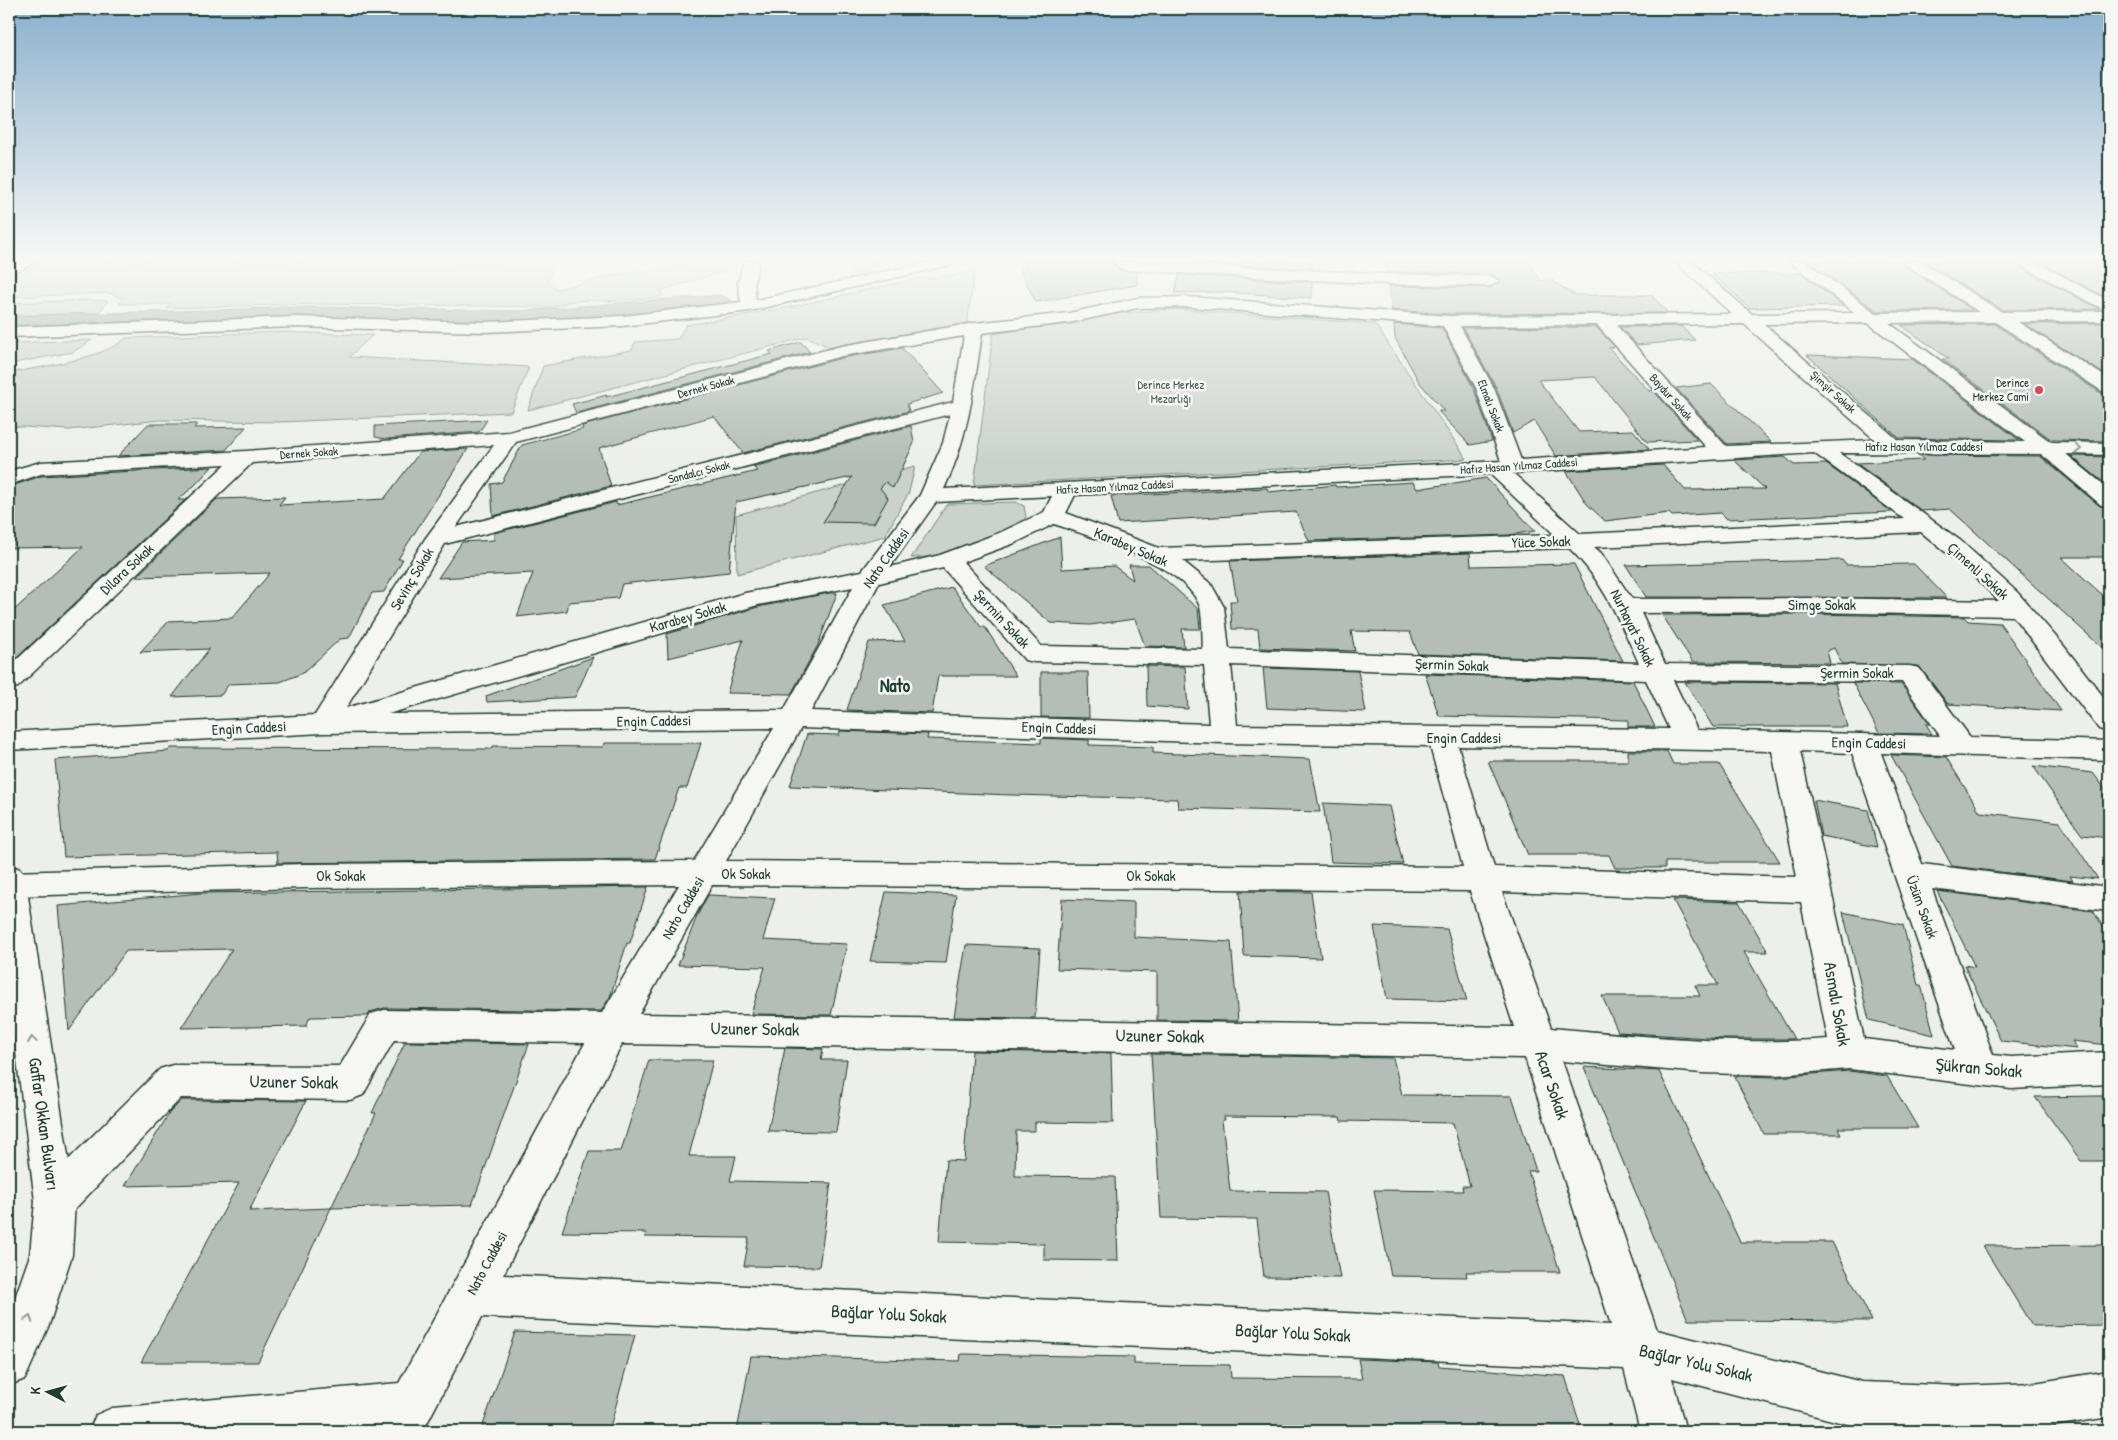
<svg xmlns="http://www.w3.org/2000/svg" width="2118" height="1440" font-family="'Patrick Hand',sans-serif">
	<rect width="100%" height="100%" fill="#edefea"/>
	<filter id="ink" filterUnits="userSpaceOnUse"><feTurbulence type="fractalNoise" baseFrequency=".02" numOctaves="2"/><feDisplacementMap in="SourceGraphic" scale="10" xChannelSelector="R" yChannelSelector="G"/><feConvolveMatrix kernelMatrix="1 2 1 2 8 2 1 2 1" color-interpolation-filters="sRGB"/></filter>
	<g filter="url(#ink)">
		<path fill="#cbd2cc" stroke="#758880" d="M46,261L554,263L547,282L557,289L629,272L667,269L692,261H736L730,270L662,290L661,297C645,299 630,300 614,301C589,302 579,296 553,307L315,304L167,308L171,304H119L123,299L110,293L9,297V280Z
			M847,261H886L890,270L854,275Z
			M975,268L967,326L834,349L807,337L528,410L543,366L632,350L635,342L678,339L686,325L790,307L916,279L953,276Z
			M90,300L108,301L98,313L9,316V303Z
			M1174,309L1375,324L1467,459L974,485L993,334L1100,315Z
			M278,332L373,335L349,357L529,367L511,412L279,422L160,420L69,430L9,426V373C40,367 103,359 126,338Z
			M92,340L73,352L9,364V343Z
			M915,466L909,492L885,536L737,574L736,515Z
			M1016,502L1024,506L1026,517L1018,527L938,556L911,558L947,504Z"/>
		<path fill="#9faaa4" stroke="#6c7e77" d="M720,295L734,302L728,310L622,321L368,324L9,332V316L309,307L520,311Z"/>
		<path fill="#b4bdb8" stroke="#1f3d34" d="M1023,261H1110L1119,270L1137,272V285L1036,302L1019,269L1027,267Z
			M1182,261H1312V269L1182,262Z
			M1385,261H1529L1541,281L1550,279L1574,295H1651L1668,313L1449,314L1392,310L1388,286L1491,288L1501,280L1491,274L1387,272Z
			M1808,261H1901L1904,266L1973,310L1877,311Z
			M1923,261H2014L2017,266L2100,309L2003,310Z
			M2037,261H2109V299Z
			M1761,273H1801L1843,306L1750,308L1712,274Z
			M1179,275L1312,282V298L1224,292L1175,293Z
			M2109,323V377L2024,324Z
			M1394,324L1442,328L1474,389L1492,441L1470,445L1438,411H1444L1419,382L1395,338Z
			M1994,324L2101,393L2109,395V441L2052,440L1942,359H1949L1901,325Z
			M1681,326L1695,340L1637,345L1620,327Z
			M1596,327L1615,347L1609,348L1649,391L1653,390L1697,440L1647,442L1595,377L1538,380L1579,432L1633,430L1649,449L1556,456L1534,421L1513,433L1496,387L1463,328Z
			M801,342L810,352L576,413L572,404L607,395L606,397L772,354L769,351Z
			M902,348L943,393L907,404L909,411L743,453L714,416L599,448L611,486L493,516L491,484L502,482L522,445L583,429L582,426L842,358Z
			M1807,355L1912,359L2019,440L1899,438Z
			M1711,384L1771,442L1727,444L1676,388Z
			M487,420L479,432L386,439L375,437V426Z
			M148,424H197L194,428L246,427L226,450L118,456Z
			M911,426L914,443L893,488L886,482L880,488L888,498L874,523L823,522L852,477L736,502L729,572L622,584L618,598L569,602L567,611L517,617L533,573L438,578L462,542L494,540V533L616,502L617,505L757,471L753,467Z
			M468,449L398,559H403L384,592L372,593L349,638L340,639L303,673L280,682L229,684L221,695L172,697L209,649L140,652L169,621L232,618L270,573L136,577L217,499L285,497L279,505L384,499L420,452Z
			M1918,455L2040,456L2100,506L2109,508V557H2061L2109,601V654L1950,509L1922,511L1856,463L1924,460Z
			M2071,456L2109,457V487Z
			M1785,457L1794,465L1826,464L1892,512L1727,519L1721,513L1672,516L1669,513L1605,521L1587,504L1566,471L1663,465L1685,490L1765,489L1734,460Z
			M212,467L195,485L178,500H185L9,665V615L83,547L9,548V487L41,476Z
			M1486,478L1535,531L1509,535L1309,541L1296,512L1118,523L1111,496L1267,488L1269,492L1335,485L1336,487L1413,482L1417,489Z
			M1060,537L1062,569L1114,566L1133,580L1129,565H1149L1198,609L1200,629H1182L1184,647L1145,646L1135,619L1090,625L1051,623L984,566Z
			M1470,553L1471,566L1574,564L1623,661L1418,654L1410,632L1351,631L1355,651L1260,648L1258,629H1232L1230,601H1237L1230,561Z
			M1842,560L1846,565L1914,564L1947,598L1646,597L1626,565Z
			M952,587L981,627H985L1016,676H938L932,713L847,710L869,642L905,641L884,605Z
			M829,593H837L818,645L791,694L727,693L743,640L668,658L667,634L758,607Z
			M1808,614L1964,617L1968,621L2000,623L2061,711L1948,704L1919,666L1842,664L1834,648L1827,651L1830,663L1693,662L1662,615Z
			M593,657L575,697L487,702L486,696Z
			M1146,666L1185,667L1188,709L1147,706Z
			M1263,668L1358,671L1366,712L1267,708Z
			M1041,672H1088L1089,718L1041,717Z
			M1425,674L1633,681L1655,727H1628V720L1439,716Z
			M1685,682L1835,683L1847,727H1713Z
			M1853,683L1901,684L1930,724H1926L1932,734L1879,733Z
			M840,731L928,734L927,739L1041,743V738L1089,740V745L1153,747V753L1310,759L1320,812L1178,808L1177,799L1011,795L790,786L807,734L839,735Z
			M605,743H701L687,788H679L655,859L278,863L277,852L64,857L55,760L168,751L171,748L492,749L493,746L603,747Z
			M1628,751H1667L1673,764H1719L1780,862H1665V868H1615L1609,855H1528L1488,761H1628Z
			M1891,755L1946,757L1980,812L2060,822L2098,879L2070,876L2073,881L1952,866Z
			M2033,766L2093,773L2109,794V838L2082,835Z
			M1814,800L1868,810L1877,847L1821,836Z
			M1323,803L1389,806L1403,864L1331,862Z
			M648,887L630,943H627L610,997L601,1011L384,1008L370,1012L368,1016L310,1017L306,1026L181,1028L232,949L126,951L69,1031L58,906L201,893Z
			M1240,891L1311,892L1321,958L1244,956Z
			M1937,891L2093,911L2109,936V1045L2072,1041L2077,1049L2001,1041L1964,965L1975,967Z
			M886,892L956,895L946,963L870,961Z
			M708,895L775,898L763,940L847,944L831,1015L751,1014L765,967L678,965L697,916Z
			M1062,899L1134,902V937L1231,942L1238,1021L1157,1020V972L1057,969Z
			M1673,900L1739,902L1768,952H1744L1794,1039H1724L1618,1032L1602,996H1700L1695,985H1718Z
			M1843,912L1903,925L1918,985H1921L1934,1035L1869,1020Z
			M1374,926L1447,929L1467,1001L1387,999Z
			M966,945L1040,948L1035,1018L954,1017Z
			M405,1042L529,1044L472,1205L331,1208L376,1113H372Z
			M785,1048L823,1049L821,1060H847L836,1132L768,1131Z
			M972,1051L1111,1053L1113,1123L1035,1122V1131H1016L1015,1176L1115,1177L1118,1261L1044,1260V1244L939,1242L946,1160L964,1161Z
			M1151,1054L1393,1058L1402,1095L1512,1096L1536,1171H1528L1560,1272H1466L1467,1277L1391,1276L1374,1190L1463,1191L1462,1186H1470L1453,1123L1341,1121L1340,1117L1224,1116L1225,1120H1222L1230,1191L1325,1192L1340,1278L1264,1277L1257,1219L1161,1218Z
			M649,1060H713L689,1156H736L730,1181L831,1183L819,1267L744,1266L749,1238L645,1237L646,1233L562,1232L589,1151H621Z
			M1584,1067L1659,1071L1740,1242H1832L1872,1321L1688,1320Z
			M1849,1071L1887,1076L1918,1128H1838L1841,1134H1764L1734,1076L1777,1077Z
			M2098,1096H2109V1161H2081L2035,1097Z
			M182,1100L306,1101L249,1211L331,1208L258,1362H141L239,1183L125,1186L170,1112Z
			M2109,1245V1325L2032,1326L1983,1246Z
			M515,1332L635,1335L609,1431H481Z
			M961,1354L1134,1357V1364L1230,1365L1231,1378L1362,1379L1358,1359L1438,1362L1439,1366L1565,1376L1582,1431H737L751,1356L960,1361Z"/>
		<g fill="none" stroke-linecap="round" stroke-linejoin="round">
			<g stroke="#1f3d34" stroke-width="3">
				<path id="minor" d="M744,261H759L754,283L756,300L933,261H958L955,264L750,311L622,326L486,332L295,327L9,337V327L295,317L486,322L622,316L741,302L738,283Z
					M1112,261L1386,274L1491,276L1499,281L1491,286L1386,284L1125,270L1120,268Z
					M1674,261H1691L1752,314L1855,313L1789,261H1805L1876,313L1979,312L1905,264L1903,261H1920L2002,312L2109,311V321L2018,322L2109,379V393L2102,391L1995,322L1889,323L2051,442L2109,443V455L2066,454L2109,489V506L2101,505L2041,454L1839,453L1961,541L2018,593L2063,645L2109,704V732L2099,729L2013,616L1808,612L1641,613L1665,664L1910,666L1919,668L1970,737L2109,741V760L1881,753L1922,864L2109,887V911L1932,889L1993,1055L2011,1057L2109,1052V1084L2011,1089L1849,1069L1777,1075L1702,1073L1562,1061L1657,1330L1862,1382L1961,1386L2034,1383L2109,1371V1417L2034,1429L1944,1431L1862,1428L1672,1378L1686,1431H1640L1624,1369L482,1317L423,1431H89L96,1415L112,1408L399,1383L585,1043L394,1040L363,1095L350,1100L181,1098L69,1215L55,1220L41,1215L35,1201L41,1187L160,1069L173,1065L340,1066L371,1014L384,1010L602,1013L679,885L306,888L10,896L9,872L306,864L694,861L774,728L323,733L9,750V732L315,715L425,539L494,445L252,463L18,687L9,689V667L226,464L41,474L9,485V471L41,462L246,451L509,432L841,346L974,323L1069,313L1138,298L1188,297L1449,316L1732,314ZM1188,307L1443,326L1476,388L1501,461L944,489C968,439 974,388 982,333L1069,323L1138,308ZM1868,323L2025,442L1898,440L1764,324ZM1744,324L1875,440L1726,446L1616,325ZM1597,325L1706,447L1521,460L1494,388L1460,326ZM964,336L953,402L456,527L516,442L842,356ZM950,414L943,443L920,495L862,571L745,593L346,708L445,544ZM1814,453L1904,519L1580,534L1513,473ZM1490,474L1555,535L1159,548L1066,513L1075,495ZM1052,496L1044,512L999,533L940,555L890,567L936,502ZM1054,524C1092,537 1187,565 1200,607C1203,619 1202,636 1203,649L1041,646L963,562L1015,543ZM1921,532L1966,569L1999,601L1808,598L1632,599L1601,553L1594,547ZM1569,548C1603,580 1620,622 1639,663L1229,649L1224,607L1211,584L1183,561ZM943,568L1025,660L1034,662L1204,665L1209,724L811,711L879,583ZM853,587L784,710L388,714L758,605ZM1231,665L1646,680L1669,729L1237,725ZM1673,680L1902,682L1940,736L1697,730ZM801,728L1224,743L1430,746L1463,867L726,861ZM1458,746L1772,751L1797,877L1494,867ZM1800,751L1852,753L1955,1050L1864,1039ZM712,885L1470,891L1514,1027L639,1014ZM1502,892L1801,902L1828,1039C1735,1046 1643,1036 1551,1028ZM622,1044L1525,1058L1611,1325L503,1275Z"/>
			</g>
			<g stroke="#1f3d34" stroke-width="3">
				<path id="major" d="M16,261H35L32,264L9,275V264Z
					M2016,261H2034L2109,301V312L2018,264Z
					M9,865L20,869L25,877L75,1201L72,1255L49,1325L25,1379L9,1385V1315L30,1255L35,1201L9,998Z"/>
			</g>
			<use href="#minor" fill="#f6f6f2" fill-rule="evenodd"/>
			<use href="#major" fill="#f6f6f2" fill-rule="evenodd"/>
		</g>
		<defs><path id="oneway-chevron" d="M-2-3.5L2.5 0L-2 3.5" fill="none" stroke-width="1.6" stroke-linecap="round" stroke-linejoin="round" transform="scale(1.25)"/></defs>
		<g stroke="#8a9a93">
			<use href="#oneway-chevron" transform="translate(2078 449) rotate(1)"/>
			<use href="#oneway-chevron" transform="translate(32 1040) rotate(-98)"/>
			<use href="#oneway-chevron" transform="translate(29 1319) rotate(-70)"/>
		</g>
	</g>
	<linearGradient id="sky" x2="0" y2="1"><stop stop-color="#8bb0cd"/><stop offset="0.56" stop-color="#f7f8f6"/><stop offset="1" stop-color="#f7f8f6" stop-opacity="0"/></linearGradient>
	<rect width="2118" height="462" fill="url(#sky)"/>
	<circle fill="#d1495b" stroke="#f6f6f2" stroke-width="2" cx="2039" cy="390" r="5"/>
	<g text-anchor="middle" stroke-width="5" stroke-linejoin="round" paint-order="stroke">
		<g font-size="12" fill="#1f3d34" stroke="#f6f6f2" text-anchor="end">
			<text x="2029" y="387">Derince<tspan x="2029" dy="14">Merkez Cami</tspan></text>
		</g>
		<g font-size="12" fill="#415b52" stroke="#f6f6f2">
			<text x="1171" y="389">Derince Merkez<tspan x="1171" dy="14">Mezarlığı</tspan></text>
		</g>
		<g font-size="12" fill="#1f3d34" stroke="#f6f6f2">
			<text transform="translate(706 387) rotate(-15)" y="4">Dernek Sokak</text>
			<text transform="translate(1833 392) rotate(42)" y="4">Şimşir Sokak</text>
			<text transform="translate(1671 397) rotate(48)" y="4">Baydur Sokak</text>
			<text transform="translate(1491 406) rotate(69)" y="4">Elmalı Sokak</text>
			<text x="1924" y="451">Hafız Hasan Yılmaz Caddesi</text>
			<text transform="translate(309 453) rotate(-4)" y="4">Dernek Sokak</text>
			<text transform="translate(1519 466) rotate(-4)" y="4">Hafız Hasan Yılmaz Caddesi</text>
			<text transform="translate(699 472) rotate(-14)" y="4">Sandalcı Sokak</text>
			<text transform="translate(1115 487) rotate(-3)" y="4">Hafız Hasan Yılmaz Caddesi</text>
		</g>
		<g font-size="15" fill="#1f3d34" stroke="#f6f6f2">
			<text transform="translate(1541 542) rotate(-2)" y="5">Yüce Sokak</text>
			<text transform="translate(1131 547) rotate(23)" y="5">Karabey Sokak</text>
			<text transform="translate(886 558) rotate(-55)" y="5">Nato Caddesi</text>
			<text transform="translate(127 569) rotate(-43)" y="5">Dilara Sokak</text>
			<text transform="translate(1978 571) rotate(42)" y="5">Çimenli Sokak</text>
			<text transform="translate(412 579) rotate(-59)" y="5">Sevinç Sokak</text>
			<text x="1822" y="610">Simge Sokak</text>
			<text transform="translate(688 617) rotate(-16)" y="5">Karabey Sokak</text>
			<text transform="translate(1002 619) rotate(47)" y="5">Şermin Sokak</text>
			<text transform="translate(1633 628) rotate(64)" y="5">Nurhayat Sokak</text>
			<text transform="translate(1452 665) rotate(2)" y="5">Şermin Sokak</text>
			<text x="1857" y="678">Şermin Sokak</text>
			<text transform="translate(654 721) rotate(-1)" y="5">Engin Caddesi</text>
			<text transform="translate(249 728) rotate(-3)" y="5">Engin Caddesi</text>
			<text transform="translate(1059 728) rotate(2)" y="5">Engin Caddesi</text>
			<text x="1464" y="743">Engin Caddesi</text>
			<text transform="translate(1869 743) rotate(1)" y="5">Engin Caddesi</text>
			<text x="746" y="879">Ok Sokak</text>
			<text x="341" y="881">Ok Sokak</text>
			<text x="1151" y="881">Ok Sokak</text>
			<text transform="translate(1922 907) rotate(70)" y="5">Üzüm Sokak</text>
			<text transform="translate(683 908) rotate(-60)" y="5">Nato Caddesi</text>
			<text transform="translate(487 1263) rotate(-62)" y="5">Nato Caddesi</text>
		</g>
		<g font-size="18" font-weight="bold" fill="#1f3d34" stroke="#f6f6f2">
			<text x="895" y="692">Nato</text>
		</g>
		<g font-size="18" fill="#1f3d34" stroke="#f6f6f2">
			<text transform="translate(1837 1004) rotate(80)" y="6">Asmalı Sokak</text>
			<text transform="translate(755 1029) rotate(1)" y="6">Uzuner Sokak</text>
			<text transform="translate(1160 1036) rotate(1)" y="6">Uzuner Sokak</text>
			<text transform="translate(1979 1068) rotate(5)" y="6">Şükran Sokak</text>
			<text transform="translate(294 1082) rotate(1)" y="6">Uzuner Sokak</text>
			<text transform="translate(1552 1085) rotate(71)" y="6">Acar Sokak</text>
			<text transform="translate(44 1124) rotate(82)" y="6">Gaffar Okkan Bulvarı</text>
			<text transform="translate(889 1314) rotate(3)" y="6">Bağlar Yolu Sokak</text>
			<text transform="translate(1293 1333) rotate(3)" y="6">Bağlar Yolu Sokak</text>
			<text transform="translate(1696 1363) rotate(13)" y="6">Bağlar Yolu Sokak</text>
		</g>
	</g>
	<rect width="2118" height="1440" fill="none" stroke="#f6f6f2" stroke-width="30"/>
	<rect x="15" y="15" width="2088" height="1410" fill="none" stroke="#1f3d34" stroke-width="2" filter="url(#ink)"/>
	<g transform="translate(48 1392) rotate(276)" stroke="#f6f6f2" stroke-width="4" paint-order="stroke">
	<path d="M0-4L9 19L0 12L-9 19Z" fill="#1f3d34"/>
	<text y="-8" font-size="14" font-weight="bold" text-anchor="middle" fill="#1f3d34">K</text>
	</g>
</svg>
